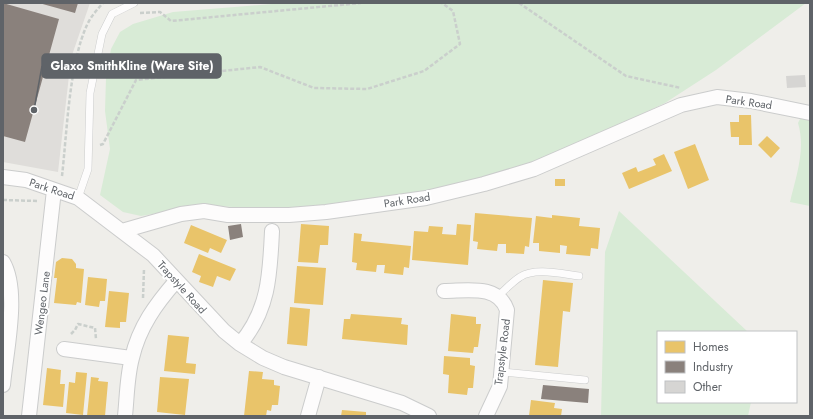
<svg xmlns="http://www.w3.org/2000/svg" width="813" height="419" font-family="Jost,sans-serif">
	<rect width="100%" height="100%" fill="#efeeea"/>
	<path fill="#dfddda" d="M3,3H90L71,58L58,172L3,162Z"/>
	<path fill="#d8ebd6" d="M284,3H806L716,70L665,103L533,165L411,196L302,212L205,205L141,216L123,212L100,195L110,149L105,111L106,78L111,49L120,32L133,24L173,12Z
		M807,116L810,117V206L790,202C796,176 806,150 798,123L800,119Z
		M619,211L748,332H658V402H751L748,416H601L605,252Z"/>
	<path fill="#e9c46a" d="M739,115H751L752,145H739V137H731L730,122H739Z
		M767,136L780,148L771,158L758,145Z
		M695,144L709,180L688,189L674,152Z
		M664,154L672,171L629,189L622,173L636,167L638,172L656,165L653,159Z
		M555,179H565V186H555Z
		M475,213L532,218L529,247L525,246L524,254L506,253V244H498L497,251L477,249L478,242L473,241Z
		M552,215L580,218L579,226L600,228L598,249L591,248L590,256L566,254L567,246L560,245V253L539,251V243H533L536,216L552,218Z
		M301,224L329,226L328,245H320L318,263L298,262Z
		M457,224L471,225L468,265L412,260L414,231L428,232L429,226L443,227L442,234L456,235Z
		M191,225L227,240L221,253L210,248L208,253L184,243Z
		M354,233L362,234L361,241L411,246L409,268L404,267L403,275L384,273L385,265H377L376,272L356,270L357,263L352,262Z
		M199,254L236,269L230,281L217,276L213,287L199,282L201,276L192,272Z
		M62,258L72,259L76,264V268L84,269L81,303L77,302L76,305L54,303L57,278H54L56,262Z
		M297,266L326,268L323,305L294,303Z
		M88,277L107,279L105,301H100L99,307L85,305Z
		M543,280L573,283L570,312L563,311L558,367L535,365Z
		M109,291L129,293L126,322H120V328L105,327Z
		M290,307L310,309L307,346L287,344Z
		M351,314L402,318L401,324L408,325L407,345L342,339L344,319H350Z
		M451,314L476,317V324H481L478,347H474L473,353L448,351Z
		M168,335L189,337L186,363L196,364L195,374L164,371Z
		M444,356L470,358V365L475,366L473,388H468L467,395L448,393L449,375L443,374Z
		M47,368L61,370L60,384H65L63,407L43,405Z
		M249,371L263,372L262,379L274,380V385L280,386L278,405H272L271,411L267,410L266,416H244Z
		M76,372L87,373L83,415L66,413L69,382L75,383Z
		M91,377L99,378L98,381L108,382L105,416H87Z
		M160,377L189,379L185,415L157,412Z
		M531,400L555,403L554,408L562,409L561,416H529Z
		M342,410L366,412V416H341Z"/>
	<path fill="#8a817c" d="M3,3L59,19L25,142L3,136Z
		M39,3H78L75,13Z
		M241,224L243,237L230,240L228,226Z
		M543,385L589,389L588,403L541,399Z"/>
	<path fill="#d6d5d3" d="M805,75L806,87L787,88L786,76Z"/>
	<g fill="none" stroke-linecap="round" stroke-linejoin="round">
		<g stroke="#cbcccc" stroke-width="8">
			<path id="lane" d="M78,198L88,169L90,93L102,34L112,14L134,3
				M498,296C505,290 512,282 520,277C535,267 562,274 579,276
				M502,372L585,380"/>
		</g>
		<g stroke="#cbcccc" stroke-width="16">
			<path id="street" d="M3,177L26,180L78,198L153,255L224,331L240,344L263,358L284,367L402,403L429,416
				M122,231L181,214L204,211L228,215H289L326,212L426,198L484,184L534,169L681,105L717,97L751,101L810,113
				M3,262C20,291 6,351 3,385
				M444,291C467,291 498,284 507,310L500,386L486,416
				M240,344C269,310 270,274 272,231
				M64,349L131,358
				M29,416L54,190
				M125,416C127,397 127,376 132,358C139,327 156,304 176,281
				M308,416L319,377"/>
		</g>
		<path stroke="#cacfcc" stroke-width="2.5" stroke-dasharray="4 2" stroke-linecap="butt" d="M519,3L626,76L681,88
			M140,13L160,12L171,21L361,3
			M100,145L103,144L136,80L260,67L314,88L367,89L424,71L460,44L453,11L442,3
			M62,176C67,132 69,64 87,25C91,16 97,10 103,3
			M3,200L38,201
			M143,298L144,269
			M71,334L75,330L78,324L95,328L96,339"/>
		<use href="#lane" stroke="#fdfcfc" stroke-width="7"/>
		<use href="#street" stroke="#fdfcfc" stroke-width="14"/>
	</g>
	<g text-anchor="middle" stroke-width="4" stroke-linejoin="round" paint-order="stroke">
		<g font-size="11" fill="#5f6368" stroke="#fff">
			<text transform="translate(749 102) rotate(8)" y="4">Park Road</text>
			<text transform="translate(52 189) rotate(18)" y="4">Park Road</text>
			<text transform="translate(407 200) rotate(-9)" y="4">Park Road</text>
			<text transform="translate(182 287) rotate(48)" y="4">Trapstyle Road</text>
			<text transform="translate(42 303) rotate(-83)" y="4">Wengeo Lane</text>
			<text transform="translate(502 352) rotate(-83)" y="4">Trapstyle Road</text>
		</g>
	</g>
	<path fill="none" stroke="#5f6368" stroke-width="1.5" d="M34 110L42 66"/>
	<circle fill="#5f6368" stroke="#fff" stroke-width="1.5" cx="34" cy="110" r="4"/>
	<rect fill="#5f6368" stroke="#5f6368" stroke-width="1.5" x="42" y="54" width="179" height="24" rx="4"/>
	<g font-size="12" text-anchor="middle" font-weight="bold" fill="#fff">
		<text x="132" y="70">Glaxo SmithKline (Ware Site)</text>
	</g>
	<rect width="813" height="419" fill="none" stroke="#5f6368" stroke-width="8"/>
	<rect x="657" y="331" width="140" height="72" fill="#ffffff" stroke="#bfc1c3"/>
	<rect x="665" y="341" width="20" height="12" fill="#e9c46a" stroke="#bfc1c3"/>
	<text x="693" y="351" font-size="12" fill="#5f6368">Homes</text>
	<rect x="665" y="361" width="20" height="12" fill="#8a817c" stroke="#bfc1c3"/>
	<text x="693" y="371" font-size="12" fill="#5f6368">Industry</text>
	<rect x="665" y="381" width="20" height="12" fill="#d6d5d3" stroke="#bfc1c3"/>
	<text x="693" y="391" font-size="12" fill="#5f6368">Other</text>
</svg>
